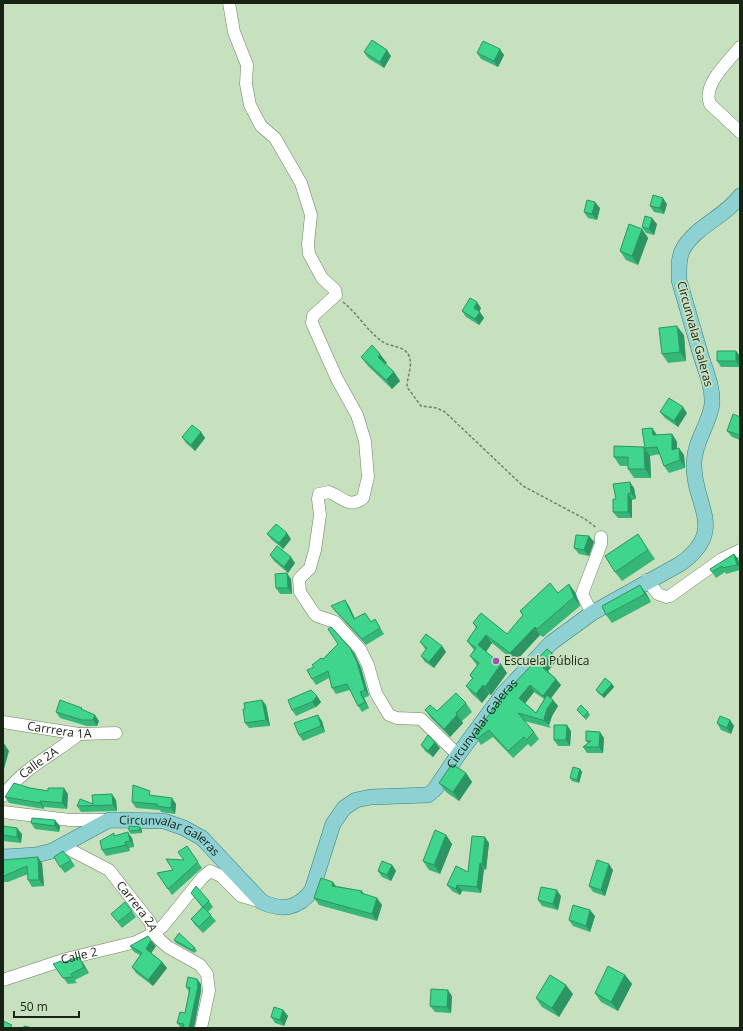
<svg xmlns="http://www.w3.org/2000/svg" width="743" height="1031" font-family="'Open Sans',sans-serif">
	<rect width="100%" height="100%" fill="#c7e0be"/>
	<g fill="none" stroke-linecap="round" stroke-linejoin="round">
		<g stroke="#6b8262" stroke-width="13">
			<g id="minor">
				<path d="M229,3L234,32L247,65L246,84L250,105L261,126L275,138L301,183L311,215L308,244L309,254L322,278L335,290L336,295L313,316L312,323L337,379L357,415L365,441L368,477L363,498C349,509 342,497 329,492L319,494L318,499L320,515L315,550L310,568L299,579L300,592L314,613L317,616L335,622L360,649L368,665L376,693L389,715L397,718L421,719L458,755"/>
				<path d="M740,47C729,61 702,84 710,104L740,132"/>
				<path d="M647,580L658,594L666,597L670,596L722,559L740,550"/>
				<path d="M592,613L582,594L601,544V537"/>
				<path id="s1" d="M3,722L79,734L116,733"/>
				<path id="s2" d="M3,796C24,767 52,756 79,734"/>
				<path d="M3,812L70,820H109"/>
				<path id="s3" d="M63,846L109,870L150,922L154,933L160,940L168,947L200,965L207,974L209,991L201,1028"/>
				<path id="s4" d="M3,980L66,959L136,942L154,933L163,926L202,878L210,871L221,876L241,896L262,902"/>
			</g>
		</g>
		<g stroke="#33807e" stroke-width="16">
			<g id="major">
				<path id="s5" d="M3,857L36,855L52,851L109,820L164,821L184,828L202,838L262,902C283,911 298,909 312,890L333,824L344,808L356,800L371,797L428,795L435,789L458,755L503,694L551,643L592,613L680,564C729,529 692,505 694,462C695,440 710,423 712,404C713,387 706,372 701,356C694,331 686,305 679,280C679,270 678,258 683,249C696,226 725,217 740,196"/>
			</g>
		</g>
		<path stroke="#6f8169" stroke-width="1.5" stroke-dasharray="3 2" stroke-linecap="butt" d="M343,302C357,313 368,332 383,342C392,348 407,345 410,359C412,366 407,378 407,387L421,406L437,408L445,412L523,486L585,519L597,528"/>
		<use href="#minor" stroke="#fff" stroke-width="12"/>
		<use href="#major" stroke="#8dd1d3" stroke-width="15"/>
	</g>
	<path fill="#36b779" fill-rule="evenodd" d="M364,52L391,56L384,68L368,58Z
		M477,53L504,55L498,67L481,59Z
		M667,204L664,214L654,212L650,206Z
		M600,208L597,220L588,218L584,212Z
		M657,224L654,235L646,233L642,227Z
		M642,229L648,238L638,265L626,260L620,251Z
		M481,308L479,311L484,318L479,325L466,317L462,311Z
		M684,335L686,361L668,363L662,354Z
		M736,351L740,356V367H721L717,361Z
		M361,357L387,363L385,364L394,372L400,381L392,389L368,366Z
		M660,412L687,413L678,427L665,418Z
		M740,417V440L732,437L727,431Z
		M652,428L657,435L672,434L677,442V448L684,455L685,468L669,473L664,466L660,454L650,456L651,478H634L628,469V466H620L614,457L645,448Z
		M201,432L205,438L195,451L186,443L182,437Z
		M634,488L636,499L632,500V518H618L613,512L616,499Z
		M267,534L291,539L283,549L272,540Z
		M589,536L594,542L589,556L579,554L574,548Z
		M644,543L655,559L622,581L615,572Z
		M734,554L738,559L740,566V570L726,574L725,572L716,578L710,569Z
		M270,555L295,563L288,573L274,561Z
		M291,579L292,594H280L276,588Z
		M575,592L580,606L543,637L540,635L515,662L492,643L486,652L507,673L491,695L489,694L482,703L472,694L466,686L472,679L470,675L477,665L476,664L470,656L474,650L467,641L476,628L473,623L507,634L523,616L520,611L558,593Z
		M646,593L651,602L612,623L606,615Z
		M331,606H349L355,619L371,622L375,619L384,634L366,645L336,612Z
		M420,642L442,646L446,652L434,668L425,662L421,656L426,650Z
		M354,653L361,668L369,696L364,698L369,708L362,712L358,706L350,690L336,694L332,688L329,678L316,685L312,679L314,667L323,659Z
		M557,660L548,671L556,679L561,685L551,698L558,706L552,716L549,725L551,728L524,721L534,732L539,739L531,747L528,744L513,758L493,737L481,745L474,735ZM534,692L544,699L536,713L525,703Z
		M612,684L614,687L604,698L598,693L596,690Z
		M317,696L321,702L316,707L296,716L292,710Z
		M466,703L472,712L462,721L463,723L450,737L431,718L425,710L437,711Z
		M266,705L270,726L249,728L245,723Z
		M84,710L99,721L97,726H87L60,718L56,712Z
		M577,710L588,712L590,715L586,720Z
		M730,720L734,726L731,734L721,730L717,723Z
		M322,721L325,732L303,741L299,735Z
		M571,731L570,746H558L554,740Z
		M604,738L603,753H587L583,747L588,743L586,741Z
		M421,745L440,748L433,757L425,751Z
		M580,769L582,772L579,783L572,781L570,778Z
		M466,773L472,782L459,801L446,792L439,783Z
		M30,788L68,794L67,809L44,807V809L9,803L5,797Z
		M152,795L176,804L175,814L161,812L160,810L136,808L132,802Z
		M116,800L117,811L81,812L77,806Z
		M31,823L60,826L59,832L35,829Z
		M3,826L22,834L21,843L3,841Z
		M142,830V833L131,834L129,831Z
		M446,835L452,844L440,874L429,870L423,861Z
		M116,836L132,838L134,847L129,848L130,851L106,856L102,850Z
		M489,843L486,870L484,869L481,893L462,891L460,895L452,891L447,885L468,872Z
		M187,846L202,868L172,895L157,873L173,870L184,860Z
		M3,860L42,863L44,886L32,887L28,880V874L8,882H3Z
		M71,860L75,866L65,873L60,867Z
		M392,865L396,871L391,881L382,877L378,871Z
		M613,870L605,896L593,892L589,886Z
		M337,886L362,891L364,894L382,905L377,921L319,905L314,898Z
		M191,893L209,901L213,907L208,912L216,921L203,933L195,925L191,919L202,907Z
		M561,896L558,910L542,906L538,900Z
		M132,911L136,917L122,928L111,914Z
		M595,916L590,932L573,926L569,920Z
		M174,940L195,948L197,951L194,953L176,943Z
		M130,946H156L151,953L162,962L167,968L153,986L136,973L132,967L140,955L134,952Z
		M62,963H83L89,973L75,980L77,983L68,984L53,964Z
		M625,975L632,984L618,1011L601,1002L595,993Z
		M201,984V991L194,1028H181L177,1023L185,1013L189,992L186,987Z
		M573,994L559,1017L542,1007L536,998Z
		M452,996L451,1013L435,1012L430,1006Z
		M283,1010L288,1016L284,1026L275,1023L271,1017Z"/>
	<path fill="#2c9563" d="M500,49L504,55L498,67L494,61Z
		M387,50L391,56L384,68L380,62Z
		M663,198L667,204L664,214L660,208Z
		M595,202L600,208L597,220L592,214Z
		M652,218L657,224L654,235L649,229Z
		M642,229L648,238L638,265L632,256Z
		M477,302L481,308L478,314L474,308Z
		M480,312L484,318L479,325L475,319Z
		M677,326L684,335L686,361L680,352Z
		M736,351L740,356V367L736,361Z
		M380,354L387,363L384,366L378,357Z
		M394,372L400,381L392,389L386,380Z
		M683,407L687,413L678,427L674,421Z
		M652,428L657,435H653Z
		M201,432L205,438L195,451L191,445Z
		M672,434L677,442V458L672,450Z
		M644,447L650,456L651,478L645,469Z
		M679,448L684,455L685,468L680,460Z
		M630,482L634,488L636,499L631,493Z
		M628,494L632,500V518L628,512Z
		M287,533L291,539L283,549L279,543Z
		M589,536L594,542L589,556L584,550Z
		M734,554L738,559L740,568L737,565Z
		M291,557L295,563L288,573L284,567Z
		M287,573L291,579L292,594L288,588Z
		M569,584L575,592L580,606L574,597Z
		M640,585L646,593L651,602L645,594Z
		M345,600L349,606L358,625L354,619Z
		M535,627L540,635L515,662L510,653Z
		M486,635L492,643L484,654L478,645Z
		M442,646L446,652L434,668L429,662Z
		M350,648L354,653L361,668L369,696L365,690Z
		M552,653L557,660L548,671L549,673L543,668V665Z
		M501,664L507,673L491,695L485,687Z
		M556,679L561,685L548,702L543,696Z
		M612,684L614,687L604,698L602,695Z
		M483,685L489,694L482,703L476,694Z
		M530,685L534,692L524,705L519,698Z
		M360,692L364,698L369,708L365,702Z
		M317,696L321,702L316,707L312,702Z
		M262,700L266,705L270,726L266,720Z
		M553,700L558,706L552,716L549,725L544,719L547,709Z
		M95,715L99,721L97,726L93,720Z
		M318,715L322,721L325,732L321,726Z
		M457,715L463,723L450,737L444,729Z
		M730,720L734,726L731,734L727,728Z
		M567,725L571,731L570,746L566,740Z
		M600,732L604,738L603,753L599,747Z
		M435,742L440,748L433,757L428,751Z
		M5,745L9,751L4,769L3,768V752Z
		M580,769L582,772L579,783L577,780Z
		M466,773L472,782L459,801L453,792Z
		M64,788L68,794L67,809L62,803Z
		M112,794L116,800L117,811L113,805Z
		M172,798L176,804L175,814L171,808Z
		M40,801L44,807V809L40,803Z
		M55,820L60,826L59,832L55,826Z
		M140,827L142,830V833L140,830Z
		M17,828L22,834L21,843L17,837Z
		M128,832L132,838L134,847L130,841Z
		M446,835L452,844L440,874L434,865Z
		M485,837L489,843L486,870L482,864Z
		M125,842L129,848L130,851L126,845Z
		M38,857L42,863L44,886L39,880Z
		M480,863L484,869L481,893L477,887Z
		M609,864L613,870L605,896L601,890Z
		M392,865L396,871L391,881L387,875Z
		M333,882L338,889L332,886Z
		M457,885L462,891L460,895L456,889Z
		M557,890L561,896L558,910L553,904Z
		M377,898L382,905L377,921L372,914Z
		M590,910L595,916L590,932L586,926Z
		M151,940L156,946L150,955L146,949Z
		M79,957L83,963L89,973L84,967Z
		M162,962L167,968L153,986L148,980Z
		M625,975L632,984L618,1011L611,1002Z
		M197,979L201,984V991L194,1028H189Z
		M566,985L573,994L559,1017L552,1008Z
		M448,990L452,996L451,1013L447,1007Z
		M283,1010L288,1016L284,1026L280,1020Z"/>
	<path fill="#3fd58d" stroke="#2c9563" d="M372,40L387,50L380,62L364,52Z
		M483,41L500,49L494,61L477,53Z
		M653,195L663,198L660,208L650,206Z
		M587,200L595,202L592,214L584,212Z
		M645,216L652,218L649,229L642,227Z
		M629,224L642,229L632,256L620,251Z
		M470,298L477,302L474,308L480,312L475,319L462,311Z
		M677,326L680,352L662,354L659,328Z
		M372,345L380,354L378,357L394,372L386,380L361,357Z
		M717,351H736V361H717Z
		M669,398L683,407L674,421L660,412Z
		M733,414L740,417V435L727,431Z
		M192,425L201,432L191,445L182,437Z
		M652,428L653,435L672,434V450L679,448L680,460L664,466L657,447L645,448L642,429Z
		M614,446L644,447L645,469H628V457H614Z
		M630,482L631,493L628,494V512H613V499H616L613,484Z
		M276,524L287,533L279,543L267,534Z
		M638,534L648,550L615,572L605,556Z
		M576,535L589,536L584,550L574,548Z
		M277,546L291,557L284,567L270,555Z
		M734,554L737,565L722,568V566L712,572L710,569Z
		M287,573L288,588H276L275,574Z
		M550,583L558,593L569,584L574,597L537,629L535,627L510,653L486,635L478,645L501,664L485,687L483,685L476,694L466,686L473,678L470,675L479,663L470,656L476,648L467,641L477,627L473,623L481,613L507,634L523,615L520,611Z
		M640,585L645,594L606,615L602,606Z
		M345,600L354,619L365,613L371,622L375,619L380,628L362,639L331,606Z
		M331,627L350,648L357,662L365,690L360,692L365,702L358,706L347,684L332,688L328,671L312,679L307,670L314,667L312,665L321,658L323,659L338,644L328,629Z
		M426,634L442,646L429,662L421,656L427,648L420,642Z
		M547,649L552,653L543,665L544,667L543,668L556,679L543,696L530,685L519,698L536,713L547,695L553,700L547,709L544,719L546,721L518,713L534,732L526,740L524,737L508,751L489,730L477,739L474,735L505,693Z
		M605,678L612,684L602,695L596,690Z
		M311,690L317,696L312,702L292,710L288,700Z
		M456,693L466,703L456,713L457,715L444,729L425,710L430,705L437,711Z
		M60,700L82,708L81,709L95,715L93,720H82L56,712Z
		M262,700L266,720L245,723L243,709H245L244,703Z
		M581,705L588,712L584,717L577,710Z
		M318,715L321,726L299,735L294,723Z
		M720,716L730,720L727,728L717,723Z
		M554,725H567L566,740H554Z
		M586,731L600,732L599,747H583L591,741H586Z
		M428,735L435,742L428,751L421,745Z
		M3,744L5,745L3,752Z
		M452,764L466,773L453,792L439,783Z
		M573,767L580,769L577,780L570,778Z
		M14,783L30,788L48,791V788H64L62,803L40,801V803L5,797Z
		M133,785L150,791L149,795L172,798L171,808L157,806V804L132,802Z
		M112,794L113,805L77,806L80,799L93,804L92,795Z
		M32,818L55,820V826L31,823Z
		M3,826L17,828V837L3,835Z
		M129,826L140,827V830L129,831Z
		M435,830L446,835L434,865L423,861Z
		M128,832L130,841L125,842L126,845L102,850L100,841L114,833V836Z
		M472,836L485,837L482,864L480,863L477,887L457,885L456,889L447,885L456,866L468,872Z
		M187,846L198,862L168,889L157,873L173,870L166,859L184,860L178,852Z
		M63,851L71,860L60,867L54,857Z
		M38,857L39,880H28L27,866L4,876H3V860Z
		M597,860L609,864L601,890L589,886Z
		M382,861L392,865L387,875L378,871Z
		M321,878L333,882L332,886L362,891L361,893L377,898L372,914L314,898Z
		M196,886L209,901L203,907L191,893Z
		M541,887L557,890L553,904L538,900Z
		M125,902L132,911L118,922L111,914Z
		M573,905L590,910L586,926L569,920Z
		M203,907L211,915L199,927L191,919Z
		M179,933L195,948L192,950L174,940Z
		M148,936L151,940L146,949L162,962L148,980L132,967L142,953L130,946Z
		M79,957L84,967L71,974L73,977L63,978L53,964L61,961L62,963Z
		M608,966L625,975L611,1002L595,993Z
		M550,975L566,985L552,1008L536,998Z
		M188,977L197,979L198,986L189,1028H183L184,1024L177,1023L180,1012L185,1013L190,988L186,987Z
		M431,989L448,990L447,1007L430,1006Z
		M274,1007L283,1010L280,1020L271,1017Z
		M3,1021L12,1025L10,1028H3Z
		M24,1026L33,1028H24Z"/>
	<circle fill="#a14dbb" stroke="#c7e0be" stroke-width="1.5" cx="496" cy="661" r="4"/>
	<g text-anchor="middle" stroke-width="3.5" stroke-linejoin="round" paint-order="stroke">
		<g font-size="12" fill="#182215" stroke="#c7e0be">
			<text transform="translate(695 334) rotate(75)" y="4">Circunvalar Galeras</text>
			<text dy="4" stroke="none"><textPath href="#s5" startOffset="621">Circunvalar Galeras</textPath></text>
			<text dy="4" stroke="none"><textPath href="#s1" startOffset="57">Carrrera 1A</textPath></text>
			<text dy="4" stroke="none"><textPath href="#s2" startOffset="49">Calle 2A</textPath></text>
			<text dy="4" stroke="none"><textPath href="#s5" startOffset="179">Circunvalar Galeras</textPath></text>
			<text dy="4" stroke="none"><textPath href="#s3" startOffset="98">Carrera 2A</textPath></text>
			<text dy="4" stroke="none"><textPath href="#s4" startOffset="80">Calle 2</textPath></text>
		</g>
		<g font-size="12" fill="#182215" stroke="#c7e0be" text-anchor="start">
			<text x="504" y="665">Escuela Pública</text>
		</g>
	</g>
	<rect width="743" height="1031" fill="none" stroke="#182215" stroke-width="8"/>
	<path d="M14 1011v6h65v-6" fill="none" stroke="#182215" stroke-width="2"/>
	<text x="20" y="1011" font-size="12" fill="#182215" stroke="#c7e0be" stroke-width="3" paint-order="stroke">50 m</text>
</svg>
